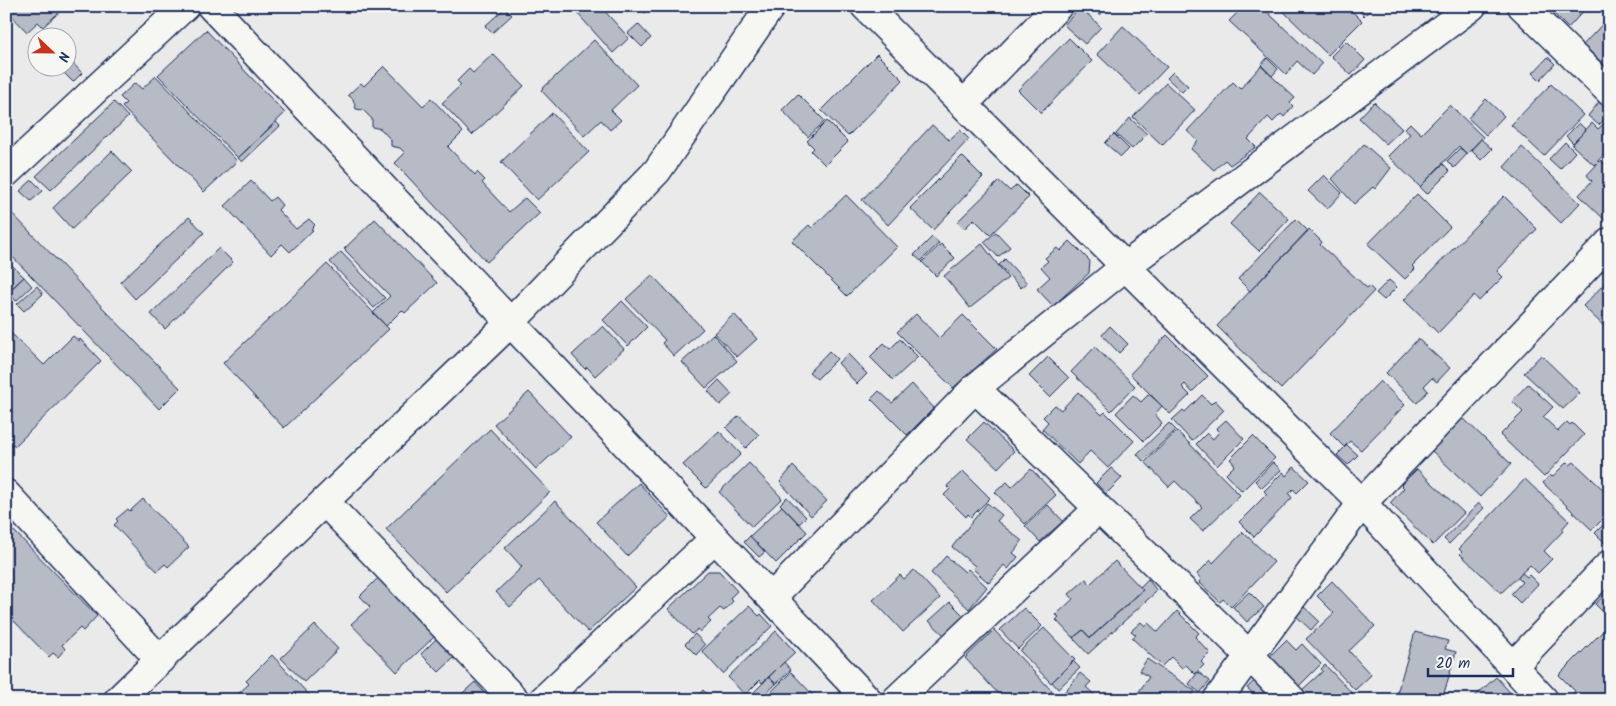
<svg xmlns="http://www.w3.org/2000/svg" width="1616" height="706" font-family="Kalam,sans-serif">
	<rect width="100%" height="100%" fill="#e9eae9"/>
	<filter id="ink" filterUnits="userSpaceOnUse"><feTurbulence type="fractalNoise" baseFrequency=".02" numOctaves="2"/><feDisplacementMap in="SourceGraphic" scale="10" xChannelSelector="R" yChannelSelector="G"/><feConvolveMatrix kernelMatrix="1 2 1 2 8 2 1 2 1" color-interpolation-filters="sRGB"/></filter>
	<g filter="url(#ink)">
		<path fill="#b6bbc6" stroke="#1b2f5e" d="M6,6H16L9,13Z
			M16,6H40L43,9L46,6H66L43,27L38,22L27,32L9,13Z
			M585,6H600L629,38L613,53L577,13Z
			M639,6H651L645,13Z
			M1091,6H1107L1100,15Z
			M1244,6H1261L1322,64L1312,75L1297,61L1286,74L1229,21Z
			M1282,6H1347L1362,21L1328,55L1280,8Z
			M1354,6H1374L1364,16Z
			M1546,6H1588L1568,28Z
			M1080,7L1101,27L1085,44L1064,25Z
			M505,8L512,15L492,33L485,26Z
			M1610,16V70L1583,45Z
			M638,24L651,38L642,47L628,33Z
			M1123,26L1167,67L1140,95L1097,54Z
			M206,30L285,113L238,158L158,75Z
			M1069,38L1092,61L1041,113L1018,90Z
			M594,40L637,85L611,110L621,120L610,130L601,120L584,136L541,90Z
			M1346,41L1365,60L1351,75L1331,56Z
			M493,54L524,86L472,135L442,103L461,85L457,81L469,69L473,73Z
			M877,54L903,80L848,136L821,110Z
			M1548,57L1555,64L1540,80L1533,73Z
			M68,58L82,73L73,82L59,68H68Z
			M1267,58L1278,69L1272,76L1261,65Z
			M384,66L423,106L431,98L463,132L448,147L475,175L477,172L485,180L482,183L509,212L525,198L540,213L487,262L395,163L405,153L400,148L391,146V140L381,129L372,127V119L363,110L356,109L353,99L348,95L361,83L364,86Z
			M1261,66L1295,98L1290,103L1293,106L1284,117L1281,114L1273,122L1268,117L1248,139L1256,147L1230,165L1225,160L1214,170L1191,149L1198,141L1187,131L1233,82L1240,89Z
			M1173,72L1188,86L1182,92L1167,78Z
			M156,76L237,161L204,192L122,107L126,103L120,97L135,83L142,89Z
			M1166,83L1195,110L1162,145L1133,117Z
			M1551,84L1583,115L1544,156L1511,125Z
			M798,94L825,121L808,137L782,110Z
			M1486,99L1504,116L1486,135L1468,118Z
			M114,102L128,117L51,190L36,176Z
			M1374,102L1402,129L1386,144L1359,118Z
			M1599,102L1610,113L1599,125L1588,116Z
			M1450,105L1483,137L1467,154L1459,146L1420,187L1388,156L1410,134L1404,129L1410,123L1421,134Z
			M552,113L589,152L537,200L501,162Z
			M1130,118L1147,134L1132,149L1116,134Z
			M1610,118V148L1594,165L1572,145L1592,123L1598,129Z
			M827,121L848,142L825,165L811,151L814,148L807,141Z
			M276,122L280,126L242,162L238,158Z
			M1579,123L1586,130L1573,143L1566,136Z
			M932,125L949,140L960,130L969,139L888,225L862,200Z
			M1114,134L1129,149L1121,157L1105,143Z
			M1481,139L1492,149L1481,160L1471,150Z
			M1565,142L1575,152L1560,169L1549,159Z
			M1364,144L1391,168L1375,189L1373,187L1354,204L1332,179Z
			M1522,147L1580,203L1561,223L1504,167Z
			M1460,148L1467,154L1454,168L1447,161Z
			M112,151L132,172L72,229L53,208Z
			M962,156L983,177L933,230L910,208Z
			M1601,160L1610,169L1609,224L1579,195L1592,181L1587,175Z
			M1443,164L1450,171L1427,194L1420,187Z
			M1324,175L1342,193L1327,209L1308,191Z
			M32,180L43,191L31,201L20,191Z
			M251,181L270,201L275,197L282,205L278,210L296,229L309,219L315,225L311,229L313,230L290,252L282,244L271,255L225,206Z
			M999,181L1010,191L1017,185L1029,197L990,235L974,219L964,229L957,222Z
			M1260,192L1289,219L1259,251L1230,224Z
			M1417,194L1450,227L1412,266L1415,269L1405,279L1368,244Z
			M846,195L897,247L847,296L792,241L809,225L812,228Z
			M1504,196L1537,229L1497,271L1503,277L1479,301L1474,295L1438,333L1404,300Z
			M6,207L180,388L159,409L6,250Z
			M189,217L204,233L135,299L120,282Z
			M375,219L437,283L405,313L402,310L386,326L373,313L390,296L344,249Z
			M1296,219L1308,231L1250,291L1238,279Z
			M1309,229L1322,242L1320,245L1367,288L1369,286L1374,291L1281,389L1217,326Z
			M996,232L1010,247L998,257L984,242Z
			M932,237L939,243L921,261L914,255Z
			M1070,241L1090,261L1089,273L1053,306L1037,289L1050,277L1041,267L1048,261L1045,258L1057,248L1060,251Z
			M941,244L955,258L936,276L922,262Z
			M982,244L1008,278L970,308L944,276Z
			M219,248L233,262L165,329L151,314Z
			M341,252L385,298L374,308L330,262Z
			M6,259L24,277L6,294Z
			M1005,259L1027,283L1021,288L999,265Z
			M327,264L389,329L284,428L223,363Z
			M652,275L703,329L674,356L662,343L665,340L626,299Z
			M24,277L32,286L16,301L8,292Z
			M1389,280L1397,287L1384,300L1376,293Z
			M1605,283L1610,287V332L1583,306Z
			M37,286L43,294L24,311L17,304Z
			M622,301L647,327L628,346L603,320Z
			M734,314L757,339L737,357L714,333Z
			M916,314L939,338L963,315L997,349L953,388L897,332Z
			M603,326L624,349L595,376L587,367L585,369L572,355Z
			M1110,326L1128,344L1119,353L1102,335Z
			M11,333L44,365L73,336L79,341L80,339L101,361L15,446L13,444L7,450L6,337Z
			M713,334L737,361L706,388L682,362Z
			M1167,335L1208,376L1192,392L1185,384L1182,387L1190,395L1170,414L1130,374Z
			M900,339L918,357L893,380L870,357L884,343L890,349Z
			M1418,339L1450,368L1437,382L1432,378L1424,386L1428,391L1417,403L1386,373Z
			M1095,347L1135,386L1111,411L1071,372Z
			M829,351L837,359L817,379L809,372Z
			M848,354L867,374L857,384L838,363Z
			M1541,355L1580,393L1563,409L1524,373Z
			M1048,357L1069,378L1050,397L1029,376Z
			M719,380L732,394L720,405L708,391Z
			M1380,381L1405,405L1361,450L1350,441L1344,447L1330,433Z
			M912,384L934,408L907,435L871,399L879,391L892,403Z
			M1528,384L1553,407L1543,417L1558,431L1567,422L1570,425L1572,423L1584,435L1544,477L1500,435L1523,412L1512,401Z
			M529,392L571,437L536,469L494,424Z
			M1078,392L1102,415L1105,412L1134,441L1108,468L1090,451L1078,464L1042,429L1048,422L1043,417L1055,405L1061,410Z
			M1149,394L1162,406L1155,414L1162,423L1144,441L1116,413L1133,395L1141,402Z
			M1202,395L1211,404L1215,400L1224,410L1192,441L1172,420L1183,410L1185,412Z
			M739,416L759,435L746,448L726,428Z
			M1463,418L1511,464L1480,497L1432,451Z
			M1226,420L1244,439L1217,466L1196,444L1207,433L1213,439L1219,432L1216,429Z
			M984,422L1014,451L998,468L967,439Z
			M1169,423L1176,430L1143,461L1137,454Z
			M490,429L550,492L446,592L386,529Z
			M719,431L741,454L706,488L683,465Z
			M1177,431L1240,495L1203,531L1190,519L1202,507L1175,481L1169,487L1145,462Z
			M1253,436L1275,458L1242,491L1226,474L1235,465L1230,459Z
			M1347,445L1358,455L1348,465L1337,455Z
			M1273,462L1281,470L1262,488L1255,481Z
			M1567,462L1570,465L1574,462L1610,496V512L1592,530L1543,483L1550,475L1552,477Z
			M749,463L782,498L752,527L719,492Z
			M793,466L827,501L811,516L780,482Z
			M1294,467L1309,481L1297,493L1293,489L1289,494L1292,498L1254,537L1239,522L1267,494L1264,491L1283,472L1286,476Z
			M1111,468L1122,478L1106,494L1096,483Z
			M1031,469L1056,495L1025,524L995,492L1007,482L1012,487Z
			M1417,469L1464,513L1433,545L1390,503L1404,488L1401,485Z
			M963,471L990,498L971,517L968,514L966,517L944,495L950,489L947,486Z
			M1525,479L1569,521L1562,529L1564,530L1544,551L1552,559L1538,573L1530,565L1501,593L1460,554L1462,552L1459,549Z
			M639,483L670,517L627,556L596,522Z
			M787,497L806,517L799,524L780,504Z
			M143,499L189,547L168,567L165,564L157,571L114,525L118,521L116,519L128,509L130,511Z
			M555,501L636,587L588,632L539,580L510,607L496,592L522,567L505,548Z
			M987,503L1002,515L997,521L1022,541L1013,553L1018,557L1008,569L1004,565L989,583L973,569L975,566L952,547Z
			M1479,503L1484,508L1449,544L1444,539Z
			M1048,505L1063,521L1040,542L1025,526Z
			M782,506L807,532L776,563L750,536Z
			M1605,523L1610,527L1608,546L1595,533Z
			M14,531L97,616L83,631L80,628L62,645L65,649L58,657L53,653L49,657L14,621L6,629V538Z
			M1243,532L1274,562L1231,607L1223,599L1220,602L1199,582L1201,579L1197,574L1211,560L1213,563Z
			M750,536L765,552L759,557L744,542Z
			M946,556L965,572L968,569L987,587L969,609L931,573Z
			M1115,561L1143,590L1090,638L1083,630L1073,638L1056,620L1059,617L1056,615L1073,599L1069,594L1086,579L1090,584Z
			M914,570L940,598L903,632L873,600L900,575L904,579Z
			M708,571H719L737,591L730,598L733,601L724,611L720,608L708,619L711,622L700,632L698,629L692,634L668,609Z
			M1522,573L1527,577L1529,575L1538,584L1520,603L1511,594L1522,582L1518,578Z
			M378,578L434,637L397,672L351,624L370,607L360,596Z
			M1148,579L1157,591L1088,654L1073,638L1083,630L1090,638L1143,590L1140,587Z
			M1332,581L1375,626L1349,651L1371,675L1355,690L1306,639L1334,613L1317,596Z
			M1610,590V619L1595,604Z
			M1249,592L1264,607L1247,622L1233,607Z
			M950,602L964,616L944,635L929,621Z
			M749,606L759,616L761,614L772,626L723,674L702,651Z
			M1304,607L1319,621L1311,630L1296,616Z
			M1024,608L1042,626L1018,649L1000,630Z
			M1177,611L1199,633L1195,637L1210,653L1201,662L1204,665L1195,674L1186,665L1182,668L1171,657L1162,666L1132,638L1136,635L1131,631L1141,622L1145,626L1148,623L1158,632Z
			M315,625L338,649L304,682L281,658Z
			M1609,625L1610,686L1596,700H1568L1575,691L1559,675Z
			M1044,628L1075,660L1051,683L1020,651Z
			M994,630L1052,691L1042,700H1004L965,658Z
			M776,631L795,652L762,683L760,680L745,695L728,677Z
			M1415,632L1448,641L1445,649L1456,652L1442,700H1395Z
			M695,634L705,645L696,655L685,644Z
			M436,639L455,657L439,672L421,654Z
			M1286,640L1296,650L1302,644L1321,664L1298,687L1269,657Z
			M272,655L310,696L306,700H231L249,684L246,681Z
			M1147,659L1195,691L1189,700H1133L1149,677L1139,671Z
			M1073,661L1080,668L1058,689L1052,682Z
			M784,662L791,670L776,684L769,677Z
			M1325,665L1356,697L1353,700H1309L1301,691L1323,671L1321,669Z
			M791,672L813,695L808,700H763Z
			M1198,672L1210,681L1200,693L1189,684Z
			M1080,673L1091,682L1086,687L1099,699L1058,700Z
			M769,677L776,684L758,700L752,694Z
			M1496,677L1517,700H1471Z
			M1255,680L1266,690L1258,698L1247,688Z
			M475,682L491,700H455Z
			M703,690L713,700H694Z
			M968,690L977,700H956Z
			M1610,692V700H1603Z"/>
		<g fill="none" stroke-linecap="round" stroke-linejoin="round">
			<g stroke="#1b2f5e" stroke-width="31">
				<path id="minor" d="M211,6L868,700
					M1522,6L1610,92
					M964,104L1058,6
					M6,173L185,6
					M975,388L1250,656L1292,700
					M6,494L160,660
					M325,502L515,700
					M772,597L975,388L1126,266L1472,6
					M1513,666L1610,564
					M543,700L714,539
					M896,700L1098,509
					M1217,700L1362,503L1610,242"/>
			</g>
			<g stroke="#1b2f5e" stroke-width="31">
				<path id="tertiary" d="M865,6L1362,503L1544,700
					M118,700L511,322L657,171L771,6"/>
			</g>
			<use href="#minor" stroke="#f6f6f2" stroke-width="28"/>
			<use href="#tertiary" stroke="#f6f6f2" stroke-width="28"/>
		</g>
	</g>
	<rect width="1616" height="706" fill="none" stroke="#f6f6f2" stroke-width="25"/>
	<rect x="12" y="12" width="1591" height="681" fill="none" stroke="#1b2f5e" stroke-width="2" filter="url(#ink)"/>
	<g transform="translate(52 52) rotate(112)"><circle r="24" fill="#f6f6f2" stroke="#9ea6b7"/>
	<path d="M0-4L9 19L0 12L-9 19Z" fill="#c8321e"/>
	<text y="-8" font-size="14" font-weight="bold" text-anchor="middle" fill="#1b2f5e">N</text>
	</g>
	<path d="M1428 668v8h85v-8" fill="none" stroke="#1b2f5e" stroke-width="2.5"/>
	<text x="1436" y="668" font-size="15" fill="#1b2f5e" stroke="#f6f6f2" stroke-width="4" paint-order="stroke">20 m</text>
</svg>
